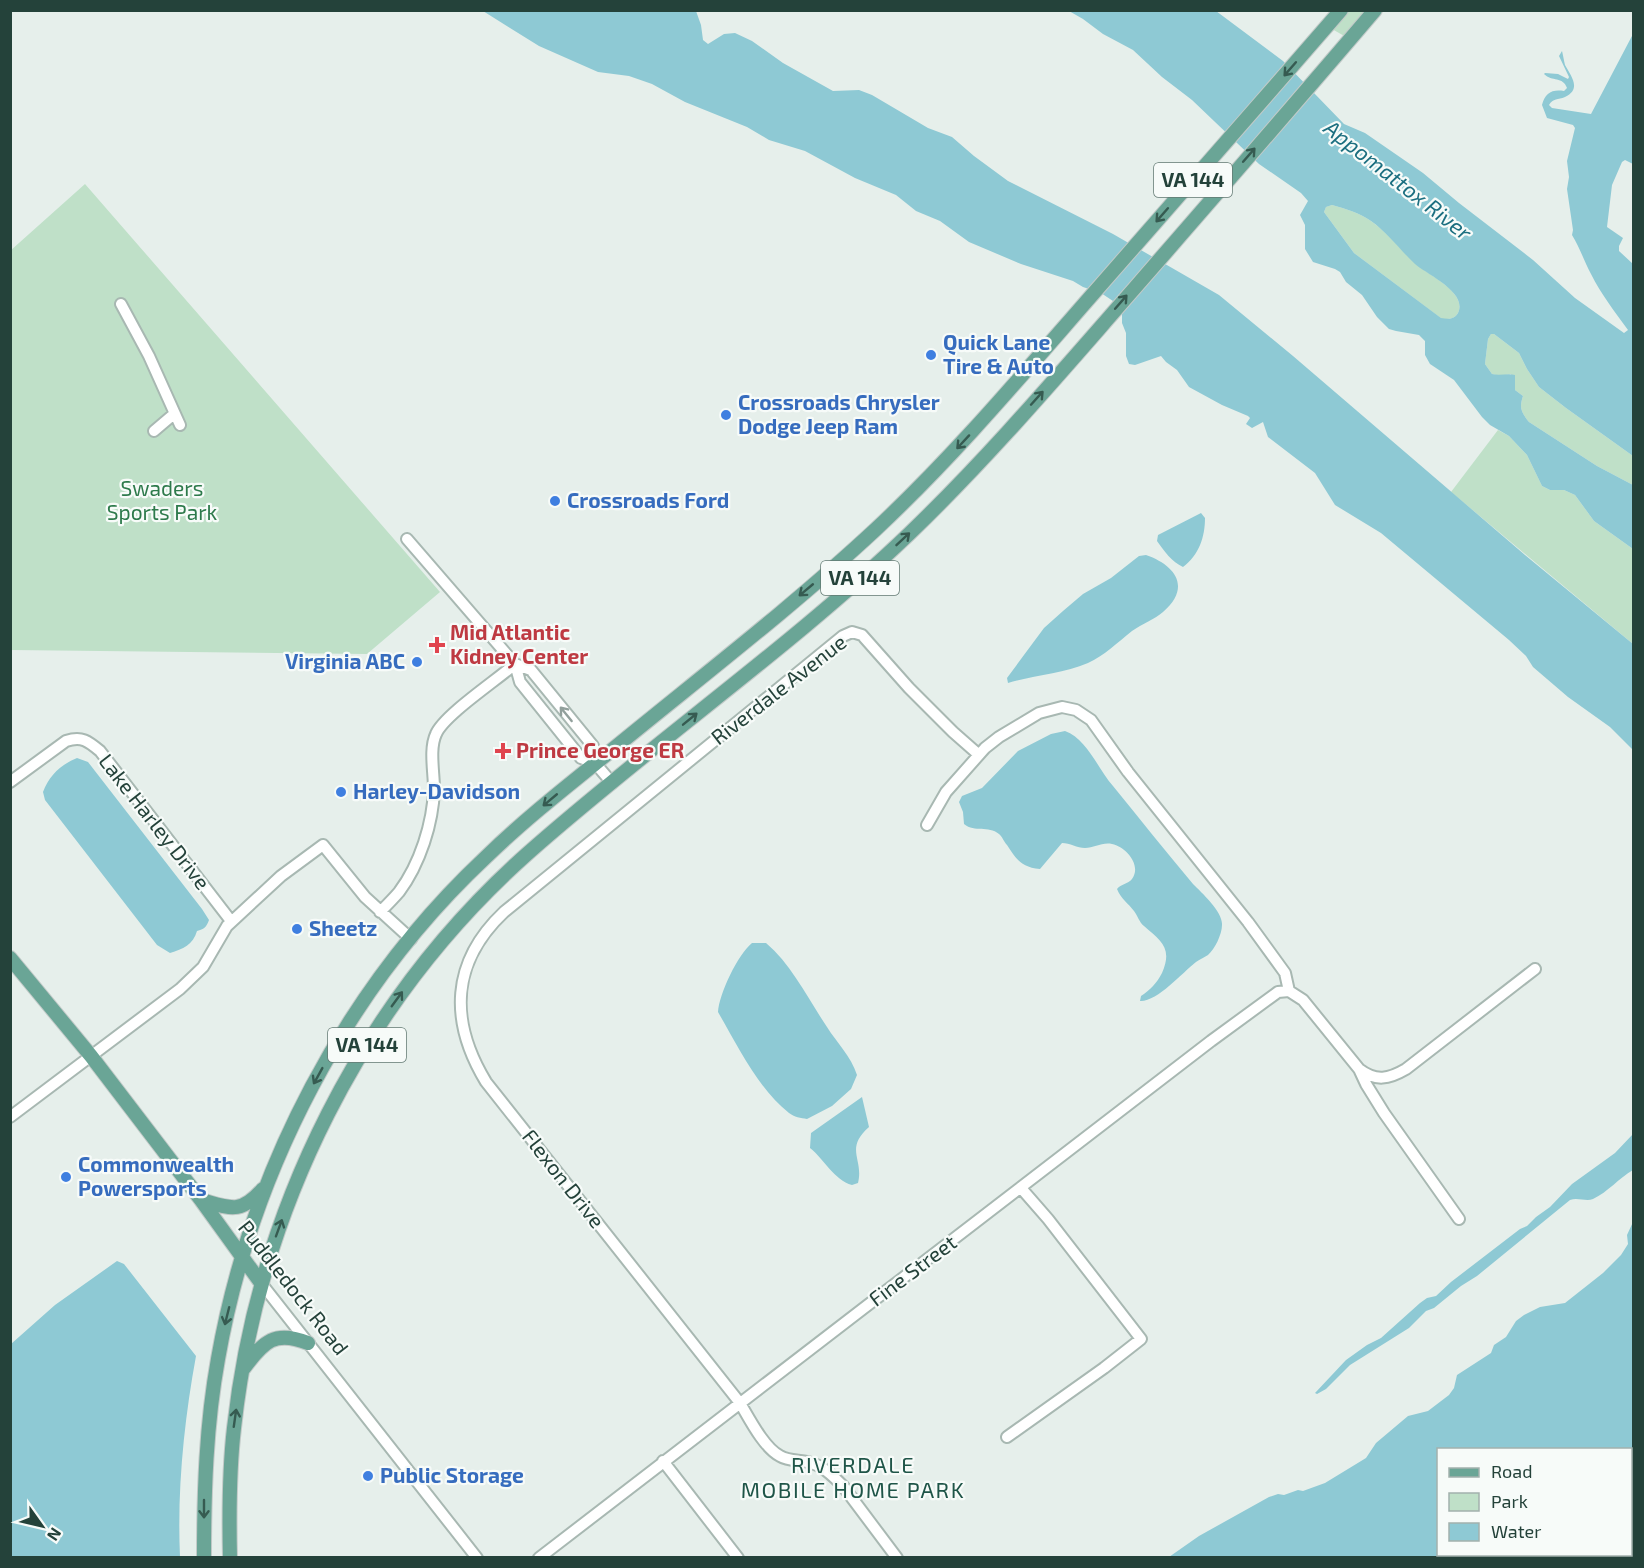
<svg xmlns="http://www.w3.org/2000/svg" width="1644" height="1568" font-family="'Exo 2',sans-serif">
	<rect width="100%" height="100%" fill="#e6efeb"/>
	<path fill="#bfe0c8" d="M1348,11H1370L1346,37L1332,29Z
		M85,184L440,592L367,654L11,650L10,251Z
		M1332,205C1346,209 1360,213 1371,221C1388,233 1400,249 1415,263C1426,274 1468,292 1458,313C1454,320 1448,319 1442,319L1354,253L1324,212L1326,207Z
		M1491,334H1494L1519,353L1527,369L1539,387L1566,408L1633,456V485L1597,466L1529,422C1521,412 1519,408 1523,396L1515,390L1511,374L1500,376L1492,374L1485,364L1488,339Z
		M1498,430L1509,436L1527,455L1542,486L1550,490H1564L1575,495L1594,521L1633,549V644L1451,492Z"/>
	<path fill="#8ec9d4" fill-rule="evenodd" d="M483,11H696L701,25L703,40L708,44L724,34L735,33L752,41L783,63L833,91L859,90L872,95L928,128L952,137L974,156L1008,181L1113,234L1219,295L1293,356L1525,555L1633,644V750L1610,727L1568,697L1533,667L1526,656L1509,640L1381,533L1335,505L1315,473L1268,437L1263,422L1252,428L1246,424L1250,418L1248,416L1222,405L1189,387L1177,370L1166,362L1161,356L1135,365L1129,364L1126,356V333L1122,323V307L1101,293L1083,287L1073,281L1021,264L969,242L940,221L916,211L896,195L855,178L805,151L769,140L747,127L685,102L652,84L629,76L598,72L539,46Z
		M1069,11H1216L1283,61L1344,124L1365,133L1423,173L1459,203L1533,260L1575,298L1624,333L1628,330C1615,312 1601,294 1591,274C1584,261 1580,248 1572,235L1573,230L1567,189L1569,177L1567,161L1575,128L1573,125L1547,118L1542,105C1545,93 1552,89 1564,91L1567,88C1563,76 1552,82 1544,74L1545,73L1558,74L1568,79L1569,77L1559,56L1562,51C1563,55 1564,61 1565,65C1571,76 1582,89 1565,97C1558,100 1553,98 1549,105L1552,108L1591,114L1633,34V164L1625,160L1622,162L1612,185L1607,227L1623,238L1619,246V251L1633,264V456L1566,408L1539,387L1527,369L1519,353L1494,334H1491L1488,339L1485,364L1492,374C1500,376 1508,373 1515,375V390L1523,396C1519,408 1521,412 1529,422L1597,466L1633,485V549L1594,521L1575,495L1564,490H1550L1542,486L1527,455L1509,436L1490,425L1482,417L1454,380L1430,364L1425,355V341L1419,335L1396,331L1389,329L1377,317L1362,295L1346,282L1340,272L1335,269L1313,262L1305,249V225L1300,215L1308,201L1301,193L1259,164L1192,100L1162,77L1133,50L1103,34L1083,19ZM1332,205C1346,209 1360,213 1371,221C1388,233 1400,250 1415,264C1426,274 1468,292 1458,313C1454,320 1448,319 1441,318L1354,253L1324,212L1326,207Z
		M1201,513L1205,518C1205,537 1199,555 1183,567C1172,562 1164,551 1157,541L1158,535Z
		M1146,555C1175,565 1192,587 1163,612C1155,619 1142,624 1132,631C1118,642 1104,656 1088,663C1063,674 1034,675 1008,683L1007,678L1044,628L1063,611L1083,594L1111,578L1139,556Z
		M1065,731C1087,739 1098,769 1113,786C1140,819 1166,852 1193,884C1202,893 1223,912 1222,925C1222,934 1215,949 1208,955C1205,957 1200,959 1196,962C1182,973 1157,1002 1140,1001L1141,996C1150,990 1157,983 1162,973C1173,948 1161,941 1144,926C1139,922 1138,916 1134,911C1128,903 1121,899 1117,889C1121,884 1128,884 1132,879C1142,865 1126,847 1112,844C1102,842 1094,848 1085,848C1077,848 1070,843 1062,843L1040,869C1021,867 1017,860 1007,845C1004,842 1002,836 999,834C988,825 975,833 964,824L963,812L959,802L962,796L982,788L1018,751L1051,734Z
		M77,758L88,762L202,909L209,920C206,928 204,929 197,931C193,945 183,949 170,953L157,945L45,800L43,792C49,776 60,765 77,758Z
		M752,943H766C792,965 808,999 827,1027C837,1043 851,1056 857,1075L851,1089L832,1106L807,1119C801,1118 794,1117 789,1113C759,1090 737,1045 718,1012C719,994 738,954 752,943Z
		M862,1097L869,1127C844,1149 864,1159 858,1183L852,1185C834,1180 825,1160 810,1148L811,1133Z
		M1633,1134V1170C1619,1178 1608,1192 1593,1199C1586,1202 1578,1197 1570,1200L1477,1276L1461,1286L1434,1308L1426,1311L1409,1328L1350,1365L1326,1389L1317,1394L1315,1393L1346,1360L1367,1345L1381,1338L1420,1303L1427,1298L1436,1296L1451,1282L1520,1229L1527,1226L1536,1217L1550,1207L1572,1184L1615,1153Z
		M1633,1222V1557H1169L1199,1536L1269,1497L1278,1494L1284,1495L1298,1490L1303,1491L1325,1483L1366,1458L1376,1443L1408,1416L1428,1411L1449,1395L1454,1388L1457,1375L1491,1353L1494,1345L1506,1337L1516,1321L1524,1315L1540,1307L1565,1303L1603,1273L1621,1255L1628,1244L1627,1235ZM1438,1450H1630V1554H1438Z
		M117,1261L124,1264L196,1356C184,1421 177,1491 180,1557H11V1344L55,1305Z"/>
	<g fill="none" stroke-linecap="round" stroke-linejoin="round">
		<g stroke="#a8b8b2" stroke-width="14">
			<path id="minor" d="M121,304L149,356L180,425
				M154,431L174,414
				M407,539L515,664L531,670L593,746L595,763
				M515,664L520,682L581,758L595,763L612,783
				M10,782L66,741C82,736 88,741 100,751L231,921
				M927,825L946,792L985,748L999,737L1039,713L1062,707L1076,710L1091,720L1128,772L1248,922L1285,973L1289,991
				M380,912C386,906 393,899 399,892C420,864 433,823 434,789C434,772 429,749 436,734C444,715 497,680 515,664
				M1359,1069C1376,1082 1389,1079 1406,1069L1535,969
				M10,1117L180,989L203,967L227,926L281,876L323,845L365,897L411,939
				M261,1283L477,1558
				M1007,1437L1104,1368L1141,1339L1048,1219L1021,1188
				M663,1461L738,1558
				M539,1558L1211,1041L1278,992L1289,991L1303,1000L1359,1069L1366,1084L1384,1113L1459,1219
				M897,1558L843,1486C833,1476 822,1465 808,1462C798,1460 788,1461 780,1456C764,1448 749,1418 740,1403L486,1082C449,1021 451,962 504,912L843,636L852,632L862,635L909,688L953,732L978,754"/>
		</g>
		<g stroke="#c2cac8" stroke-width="16">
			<path id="major" d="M10,958L91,1056L201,1200L261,1283
				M201,1200C230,1208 240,1215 263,1189
				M244,1368C264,1341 275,1330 308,1343
				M204,1558C204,1491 206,1425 218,1359C251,1171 346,988 486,857C524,820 566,787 607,754C697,680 790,609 875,530C951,459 1017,381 1085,303C1170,206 1256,108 1341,10
				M230,1558C229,1514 229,1471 234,1428C258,1209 363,1000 527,854C652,743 790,648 910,533C989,457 1061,372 1133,290C1214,197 1295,104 1375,10"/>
		</g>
		<use href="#minor" stroke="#fff" stroke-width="10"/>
		<use href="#major" stroke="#6aa596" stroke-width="14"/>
	</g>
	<defs><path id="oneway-shaft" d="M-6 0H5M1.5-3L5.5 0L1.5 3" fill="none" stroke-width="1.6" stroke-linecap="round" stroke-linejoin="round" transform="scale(1.5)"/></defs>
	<g stroke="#365b51">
		<use href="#oneway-shaft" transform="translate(1290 69) rotate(131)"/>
		<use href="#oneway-shaft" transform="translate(1249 155) rotate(-49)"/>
		<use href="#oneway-shaft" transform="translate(1162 215) rotate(131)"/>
		<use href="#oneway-shaft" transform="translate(1121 302) rotate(-49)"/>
		<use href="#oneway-shaft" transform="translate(1037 398) rotate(-48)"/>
		<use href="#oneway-shaft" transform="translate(963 442) rotate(133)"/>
		<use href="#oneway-shaft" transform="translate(903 539) rotate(-43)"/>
		<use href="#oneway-shaft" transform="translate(806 590) rotate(140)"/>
		<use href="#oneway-shaft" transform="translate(690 719) rotate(-39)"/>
		<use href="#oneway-shaft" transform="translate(550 800) rotate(140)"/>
		<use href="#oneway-shaft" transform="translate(397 999) rotate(-54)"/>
		<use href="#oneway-shaft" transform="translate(318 1076) rotate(119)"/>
		<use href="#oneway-shaft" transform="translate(279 1228) rotate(-70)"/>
		<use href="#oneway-shaft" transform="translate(227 1316) rotate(104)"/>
		<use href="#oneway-shaft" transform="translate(235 1418) rotate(-82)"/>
		<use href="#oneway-shaft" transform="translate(204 1509) rotate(90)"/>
	</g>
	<use stroke="#92a09c" href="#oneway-shaft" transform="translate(566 714) rotate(-129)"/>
	<g fill="#3f7fe0" stroke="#f7fbf9" stroke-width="2">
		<circle cx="931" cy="355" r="6"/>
		<circle cx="726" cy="415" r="6"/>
		<circle cx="555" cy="501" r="6"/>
		<circle cx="417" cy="662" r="6"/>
		<circle cx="341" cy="792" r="6"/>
		<circle cx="297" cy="929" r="6"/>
		<circle cx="66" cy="1177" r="6"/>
		<circle cx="368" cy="1476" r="6"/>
	</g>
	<g fill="#e0444e" stroke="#f7fbf9" stroke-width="2">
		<path d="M434 636h6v6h6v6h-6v6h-6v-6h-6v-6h6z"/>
		<path d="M500 742h6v6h6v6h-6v6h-6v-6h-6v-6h6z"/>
	</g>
	<g text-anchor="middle" stroke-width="4.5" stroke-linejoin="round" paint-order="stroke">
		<g fill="#f7fbf9" stroke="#637a73" stroke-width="1.5">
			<rect x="1154" y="163" width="78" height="34" rx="4.5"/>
			<rect x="821" y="561" width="78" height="34" rx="4.5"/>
			<rect x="328" y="1028" width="78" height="34" rx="4.5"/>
		</g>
		<g font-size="20" font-weight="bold" fill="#24423a">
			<text x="1193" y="187">VA 144</text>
			<text x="860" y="585">VA 144</text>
			<text x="367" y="1052">VA 144</text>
		</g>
		<g font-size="21" font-weight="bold" fill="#366cbe" stroke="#f7fbf9" text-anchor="start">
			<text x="943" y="350">Quick Lane<tspan x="943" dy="24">Tire &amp; Auto</tspan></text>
			<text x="738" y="410">Crossroads Chrysler<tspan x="738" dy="24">Dodge Jeep Ram</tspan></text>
			<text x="567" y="508">Crossroads Ford</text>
			<text x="405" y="669" text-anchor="end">Virginia ABC</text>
			<text x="353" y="799">Harley-Davidson</text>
			<text x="309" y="936">Sheetz</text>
			<text x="78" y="1172">Commonwealth<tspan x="78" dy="24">Powersports</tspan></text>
			<text x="380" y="1483">Public Storage</text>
		</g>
		<g font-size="21" fill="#2d7a4b" stroke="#f7fbf9">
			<text x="162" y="496">Swaders<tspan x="162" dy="24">Sports Park</tspan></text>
		</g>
		<g font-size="21" font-weight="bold" fill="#be3a42" stroke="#f7fbf9" text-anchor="start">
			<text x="450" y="640">Mid Atlantic<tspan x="450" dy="24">Kidney Center</tspan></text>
			<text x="516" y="758">Prince George ER</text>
		</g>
		<g font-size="21" fill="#24423a" stroke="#f7fbf9">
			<text transform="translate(779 690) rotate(-38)" y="7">Riverdale Avenue</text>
			<text transform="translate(154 822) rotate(52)" y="7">Lake Harley Drive</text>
			<text transform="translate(563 1179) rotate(52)" y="7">Flexon Drive</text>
			<text transform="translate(913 1271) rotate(-37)" y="7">Fine Street</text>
			<text transform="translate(293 1288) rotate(52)" y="7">Puddledock Road</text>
		</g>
		<g font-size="22" font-style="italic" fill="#1c6f80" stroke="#f7fbf9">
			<text transform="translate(1398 180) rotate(38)" y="8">Appomattox River</text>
		</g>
		<g font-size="22" letter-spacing="1.5" fill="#1f5548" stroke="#f7fbf9">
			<text x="853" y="1473">RIVERDALE<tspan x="853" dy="25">MOBILE HOME PARK</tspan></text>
		</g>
	</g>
	<rect width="1644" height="1568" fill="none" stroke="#24423a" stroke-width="24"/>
	<rect x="1437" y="1448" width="195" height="108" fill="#f7fbf9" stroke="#a3b1ad" stroke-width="1.5"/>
	<rect x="1449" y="1468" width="30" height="9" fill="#6aa596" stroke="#a3b1ad" stroke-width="1.5"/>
	<text x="1491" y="1478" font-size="18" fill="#24423a">Road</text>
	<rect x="1449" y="1493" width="30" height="18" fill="#bfe0c8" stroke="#a3b1ad" stroke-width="1.5"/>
	<text x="1491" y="1508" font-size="18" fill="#24423a">Park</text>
	<rect x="1449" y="1523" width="30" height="18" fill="#8ec9d4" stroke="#a3b1ad" stroke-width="1.5"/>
	<text x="1491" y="1538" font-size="18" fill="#24423a">Water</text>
	<g transform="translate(42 1526) rotate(124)" stroke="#f7fbf9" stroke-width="4.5" paint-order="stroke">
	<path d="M0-4.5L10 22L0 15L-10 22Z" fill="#24423a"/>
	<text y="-9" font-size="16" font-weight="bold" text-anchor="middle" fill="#24423a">N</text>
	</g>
</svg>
